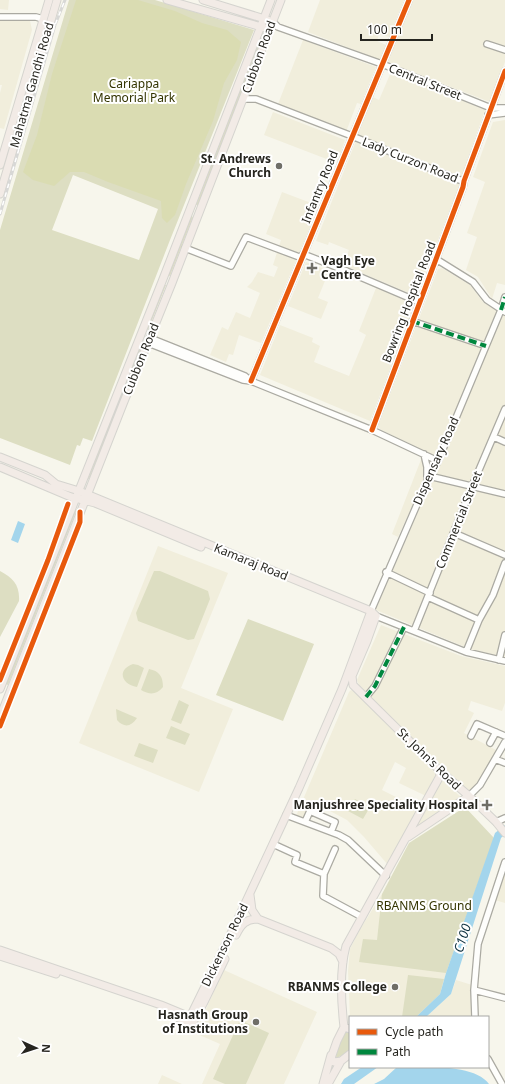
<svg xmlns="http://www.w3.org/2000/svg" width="505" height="1084" font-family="'Noto Sans',sans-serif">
	<rect width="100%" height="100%" fill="#f7f6ec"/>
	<path fill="#f1eedc" d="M0,0H9L8,10L0,9Z
		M320,0H404L389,37L379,34L377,41L386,45L380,60L308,32Z
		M412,0H505V62L490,102L389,63L388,60Z
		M0,21H30L32,30L4,129L0,128V93L2,85H0Z
		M303,40L376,67L361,104L357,103L346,132L278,104Z
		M391,72L485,110L461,178L357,136L373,97L379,100Z
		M273,112L345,140L337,163L264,135Z
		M505,120V285L497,283L492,299L478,277L466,270L477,237L467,233L485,182L473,177L493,122Z
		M356,141L460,184L416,296L343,265L349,250L329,242L328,245L316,241Z
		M282,192L319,206L261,343L239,335L233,355L229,354L226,362L210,355L222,327L228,330L236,312L250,318L260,293L247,287L252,282L258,272L274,277L278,267L273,265L281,240L266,234Z
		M306,262L329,271L318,298L328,302L321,319L288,306Z
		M442,268L470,285L483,302L498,312L436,456L381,430L378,426L438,269Z
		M376,288L415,304L370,421L260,375L280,325L313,338L312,342L320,346L314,362L349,376L366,335L359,331Z
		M503,313L505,314V657L470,649L376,610V609L441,459Z
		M422,457L425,467L426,476L398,537L392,534Z
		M158,546L228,573L181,688L233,709L199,792L79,743Z
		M381,625L461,656L505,666V703L502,711L471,701L468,710L474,713L464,733L496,750L483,775L469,792L432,757L359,685L357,680Z
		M351,690L356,692L437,775L426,796L399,783L406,768L395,762L382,790L418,808L388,865L364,837L347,820L313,802L306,819L296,816L349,692Z
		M442,780L462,798L415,827Z
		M505,871V903L495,900Z
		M382,894L405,905L467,914L446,973L440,994L416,1017H350L348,971L350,949L359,931Z
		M224,970L317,1012L284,1084H202L220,1044L195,1033Z
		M456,980L472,985V1017H426L451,994Z
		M162,1075L182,1084H158Z"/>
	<path fill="#dddec2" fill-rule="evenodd" d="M69,0H155L254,30L170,240L92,441L83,438L80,446L77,445L70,465L0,438V230ZM73,175L158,209L139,260L52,230Z
		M262,34L265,35L198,205H196Z
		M191,216L193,217L170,276L168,275Z
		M165,285H166L148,330L147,329Z
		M142,341H144L118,406L117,405Z
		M112,417L114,418L89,479H88Z
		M75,509H77L8,685L6,684Z
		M0,571C13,578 20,585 19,601L0,637Z
		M154,571H160L208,591L210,599L194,639L188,640L138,621L136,613Z
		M248,619L314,644L283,721L216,695Z
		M133,664L138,665L144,668L137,687C122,685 116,670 133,664Z
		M149,669C159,671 163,676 163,687C156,695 150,695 141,690Z
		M179,700L189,705L181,724L171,720Z
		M116,709L137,718C131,727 124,728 117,720Z
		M171,726L190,734L185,745L166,738Z
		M139,743L158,750L153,763L134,756Z
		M355,799L370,807L363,819L348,811Z
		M465,807L494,838L446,973L359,962L363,939L377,940L382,894L409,843Z
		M408,975L444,979L440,994L416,1017H402Z
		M240,1020L269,1033L246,1084H225L213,1079Z
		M347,1030L350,1031V1051L337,1058L335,1055L343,1031Z"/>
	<path fill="#dadcb2" d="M76,0H138L175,11L202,23L227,30L241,42L237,60L224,83L213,121L186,184L175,215L167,223L162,218L161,201L108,182L84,172H70L54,186L33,180L23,172L37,135L52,74Z"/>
	<path fill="#a3d5ec" d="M18,521L25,524L18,543L11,540Z
		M505,825V834L501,838L451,994L426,1017H416L440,994L446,973L495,833Z
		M362,1067H378L354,1084H341L344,1079Z
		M397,1067C421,1067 474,1063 489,1084H374L384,1079Z"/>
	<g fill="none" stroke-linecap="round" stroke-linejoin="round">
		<g stroke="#abaaa2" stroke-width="8">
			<path id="minor" d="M0,17H36L43,19
				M273,22L278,27L382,64L491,108H505
				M487,44L505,50
				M244,99H256L352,136L456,179L464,181
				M488,115L505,113
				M185,248L231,266L246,237L302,258
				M303,254L344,270L419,302
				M436,259L473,282L487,300L505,312
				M412,321L486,346
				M150,338L245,376L251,381
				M148,343L243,380L251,381L372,430L438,461
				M251,381L409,0
				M372,430L463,187L464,181L505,71
				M494,437L505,442
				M424,454L427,467V478
				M429,476L505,494
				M454,533L505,555
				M386,572L430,593
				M428,597L479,620
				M371,611L428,479L438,461L501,310L505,297
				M376,616L466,652L505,661
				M414,631L473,484L505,409
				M466,652L479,620L493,595L505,563
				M499,660L505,635
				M366,697L375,686L404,627
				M471,736L477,724L505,736
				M490,743L496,732
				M495,759L505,763
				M469,796L480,785L505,742
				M286,815L339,835L348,840L386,876
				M305,822L310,811L335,822L331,832
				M496,822L505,818
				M273,844L297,855L295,862L324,874L323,896L362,917
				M324,874L335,849
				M474,990L505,998
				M475,1017L474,990L478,944L505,862
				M488,1059L502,1084"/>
		</g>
		<g stroke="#d5d4cf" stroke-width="9">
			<path id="major" d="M167,0L265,28
				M203,0L268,20
				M0,165L49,0
				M0,194L57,0
				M0,457L45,475L56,484L79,491L371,611L376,616
				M0,467L71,497L95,503L201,547
				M376,616L367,641L352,676L353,685L439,770L469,796L496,822L505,833
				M0,689L163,279L271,0
				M0,717L123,404L172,283L281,0
				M408,837L469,796
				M250,895L252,910L258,919L331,948L339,954L343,962
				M236,935C241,924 246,919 258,919
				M0,950L161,1005L190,1017L235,925L299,788L342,689L371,611
				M0,956L56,974
				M177,1017L190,1024L193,1022L204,1002L225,959
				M344,1027C341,1001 339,972 346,946L440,776L439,770
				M350,1029L344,1027L337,1041L331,1058L334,1062L341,1061L350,1054
				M323,1084L331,1055
				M328,1084L341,1061"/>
		</g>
		<use href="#minor" stroke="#fefefc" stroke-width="5.5"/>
		<use href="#major" stroke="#f2ebe6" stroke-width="7"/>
		<g stroke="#d8d8d6" stroke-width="3">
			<path id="rail" d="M0,214L55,25L65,0"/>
		</g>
		<use href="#rail" stroke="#fff" stroke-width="1.5" stroke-dasharray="4.5" stroke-linecap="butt"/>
		<path stroke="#00873e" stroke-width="4" stroke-dasharray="8 4" stroke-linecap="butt" d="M501,310L505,297
			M412,321L486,346
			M366,697L375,686L404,627"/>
		<g stroke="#fff" stroke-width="8">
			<path id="cycleway" d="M251,381L409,0
				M372,430L463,187L464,181L505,71
				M0,680L48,560L68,504
				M0,726L80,522V512"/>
		</g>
		<use href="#cycleway" stroke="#e8590c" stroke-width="5"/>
	</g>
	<g fill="#6f6e67" stroke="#fff" stroke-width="1.5">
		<circle cx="279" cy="166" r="4"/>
		<path d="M310 262h4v4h4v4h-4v4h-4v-4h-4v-4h4z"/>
		<path d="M485 799h4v4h4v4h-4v4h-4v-4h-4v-4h4z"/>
		<circle cx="395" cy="987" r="4"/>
		<circle cx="256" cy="1022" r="4"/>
	</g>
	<g text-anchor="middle" stroke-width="4" stroke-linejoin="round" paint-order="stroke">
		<g font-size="12" fill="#26251f" stroke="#fff">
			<text transform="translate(259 57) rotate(-70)" y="4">Cubbon Road</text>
			<text transform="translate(425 82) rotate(22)" y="4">Central Street</text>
			<text transform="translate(32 85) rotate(-74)" y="4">Mahatma Gandhi Road</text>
			<text transform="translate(410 160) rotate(22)" y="4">Lady Curzon Road</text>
			<text transform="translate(320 187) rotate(-68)" y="4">Infantry Road</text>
			<text transform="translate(409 302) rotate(-69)" y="4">Bowring Hospital Road</text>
			<text transform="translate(141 359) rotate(-68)" y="4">Cubbon Road</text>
			<text transform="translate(436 461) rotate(-66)" y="4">Dispensary Road</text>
			<text transform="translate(459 520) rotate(-68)" y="4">Commercial Street</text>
			<text transform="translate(251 562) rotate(22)" y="4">Kamaraj Road</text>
			<text transform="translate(429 759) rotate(44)" y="4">St. John's Road</text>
			<text transform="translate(225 945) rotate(-64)" y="4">Dickenson Road</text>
		</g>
		<g font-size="12" fill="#333400" stroke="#fff">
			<text x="134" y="88">Cariappa<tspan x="134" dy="14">Memorial Park</tspan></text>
			<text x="424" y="910">RBANMS Ground</text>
		</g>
		<g font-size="12" font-weight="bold" fill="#26251f" stroke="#fff" text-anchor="end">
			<text x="271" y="163">St. Andrews<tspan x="271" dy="14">Church</tspan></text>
			<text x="321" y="265" text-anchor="start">Vagh Eye<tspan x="321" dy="14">Centre</tspan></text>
			<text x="478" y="809">Manjushree Speciality Hospital</text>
			<text x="387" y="991">RBANMS College</text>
			<text x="248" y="1019">Hasnath Group<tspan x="248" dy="14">of Institutions</tspan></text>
		</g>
		<g font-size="13" font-style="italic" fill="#103241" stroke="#fff">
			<text transform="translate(462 938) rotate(-72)" y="5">C100</text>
		</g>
	</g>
	<rect x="349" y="1016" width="140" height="52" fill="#ffffff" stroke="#a8a8a5"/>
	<rect x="357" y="1029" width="20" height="6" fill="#e8590c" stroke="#a8a8a5"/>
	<text x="385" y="1036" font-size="12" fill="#26251f">Cycle path</text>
	<rect x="357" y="1049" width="20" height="6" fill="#00873e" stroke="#a8a8a5"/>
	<text x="385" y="1056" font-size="12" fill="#26251f">Path</text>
	<g transform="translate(36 1048) rotate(93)" stroke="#ffffff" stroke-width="3" paint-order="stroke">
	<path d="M0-3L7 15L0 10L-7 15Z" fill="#26251f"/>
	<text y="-6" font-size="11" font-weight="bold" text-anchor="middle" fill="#26251f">N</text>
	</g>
	<path d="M361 34v6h71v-6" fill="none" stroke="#26251f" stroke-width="2"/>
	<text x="367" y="34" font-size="12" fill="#26251f" stroke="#ffffff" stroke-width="3" paint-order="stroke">100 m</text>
</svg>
